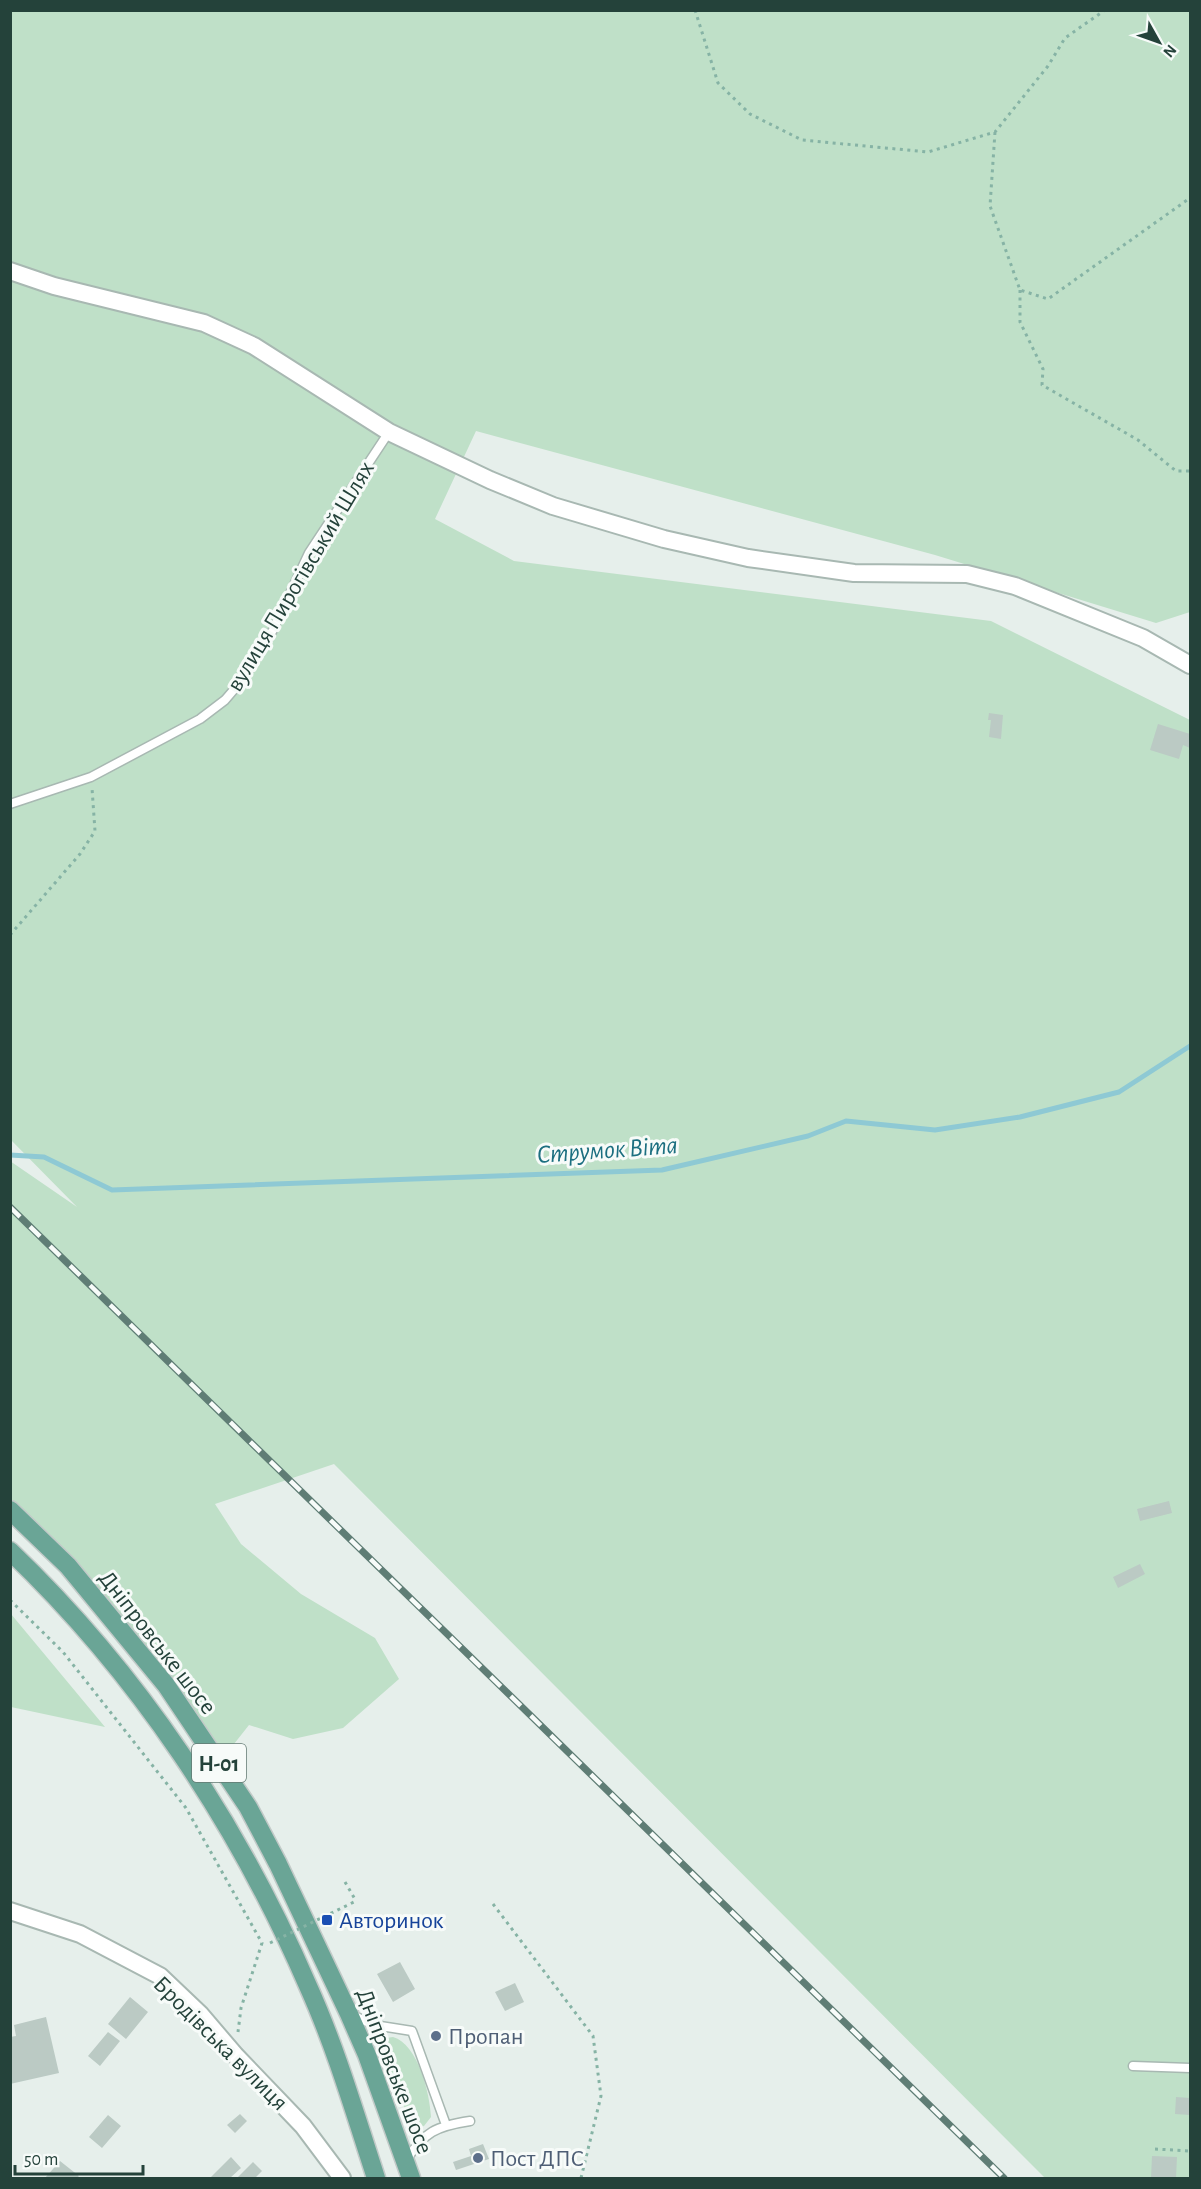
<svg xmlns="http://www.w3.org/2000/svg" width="1201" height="2189" font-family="'Alegreya Sans',sans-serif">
	<rect width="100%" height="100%" fill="#e6efeb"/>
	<path fill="#bfe0c8" d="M11,11H1190V612L1156,623L935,555L476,431L435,519L514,561L991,621L1190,720V2178H1045L334,1464L215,1504L241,1544L301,1594L375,1638L399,1679L343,1728L293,1739L249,1725L219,1763L11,1510L10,1161L77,1207L11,1140Z
		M10,1614H11L105,1727L11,1707Z
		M393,2037C418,2044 430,2094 431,2117L424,2126L415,2129L411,2126L381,2043L386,2038Z"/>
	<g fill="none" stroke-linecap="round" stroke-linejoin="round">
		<path stroke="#8ec9d4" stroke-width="5" d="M10,1155L44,1157L112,1190L662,1170L808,1136L846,1121L935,1130L1020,1117L1119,1092L1190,1046"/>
	</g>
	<path fill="#bbcac4" d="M989,713L1003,715L1001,739L989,737L991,720H988Z
		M1158,724L1190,734V748L1183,745L1179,759L1150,750Z
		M1169,1501L1172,1513L1140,1521L1137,1509Z
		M1140,1564L1145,1574L1118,1588L1113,1577Z
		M400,1962L415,1989L393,2002L377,1974Z
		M515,1983L524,2002L505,2011L495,1992Z
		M130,1997L148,2012L126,2039L108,2024Z
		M46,2017L59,2073L10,2084V2037L16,2036L14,2025Z
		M108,2032L120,2041L100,2066L88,2056Z
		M1176,2097L1190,2098V2115L1175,2114Z
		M240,2114L247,2121L235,2133L227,2125Z
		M108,2115L121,2126L102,2148L89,2137Z
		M483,2144L489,2159L456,2170L453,2162L471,2156L469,2149Z
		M1152,2156L1177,2157L1176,2178H1151Z
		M231,2157L241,2168L230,2178H210Z
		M60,2161L79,2176L77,2178H45Z
		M253,2162L262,2171L255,2178H237Z"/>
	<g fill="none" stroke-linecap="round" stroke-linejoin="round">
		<g stroke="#a8b8b2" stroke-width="11">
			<path id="lane" d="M10,804L91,777L200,719L225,700L243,679L273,630L309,553L389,432
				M352,2015L374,2025L412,2031L446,2125
				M1133,2066L1190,2068
				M406,2161C423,2132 437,2126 470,2121"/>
		</g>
		<g stroke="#a8b8b2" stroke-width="20">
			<path id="street" d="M10,271L54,286L204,323L254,346L389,432L490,480L553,506L664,539L748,558L854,573L967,574L1015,586L1143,638L1190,665
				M10,1911L80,1934L160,1976L200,2014L235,2055L303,2126L342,2178"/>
		</g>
		<g stroke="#c2cac8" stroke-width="21">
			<path id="primary" d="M10,1510L68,1566L166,1685L248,1807L278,1864L349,2014L367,2055L411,2178
				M10,1551C138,1673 238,1824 308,1986C336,2048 355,2114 376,2178"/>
		</g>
		<path stroke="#86b3a5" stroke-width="3" stroke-dasharray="3 4.5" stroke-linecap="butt" d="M695,10L718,83L750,114L802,140L928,152L995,132L1048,66L1065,38L1105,10
			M995,132L990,206L1020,290L1048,299L1190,198
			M1020,290V322L1043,369L1042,385L1138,440L1176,471H1190
			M10,935L80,854L95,831L92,788
			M10,1600L63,1652L186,1808L262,1943L241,2008L238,2032
			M345,1882L356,1901
			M493,1904L593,2036L601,2096L581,2178
			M1155,2149L1190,2151"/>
		<use href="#lane" stroke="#fff" stroke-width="8"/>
		<use href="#street" stroke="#fff" stroke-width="16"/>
		<use href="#primary" stroke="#6aa596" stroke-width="18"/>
		<g stroke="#5f7d75" stroke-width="7">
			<path id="rail" d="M10,1207L1004,2178"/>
		</g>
		<use href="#rail" stroke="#f7fbf9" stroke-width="4.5" stroke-dasharray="14" stroke-linecap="butt"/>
		<path stroke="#86b3a5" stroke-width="3" stroke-dasharray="3 4.5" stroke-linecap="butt" d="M270,1943L356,1901"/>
	</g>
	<rect fill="#1a4fb4" stroke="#f7fbf9" stroke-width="2" x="321" y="1914" width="12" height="12" rx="3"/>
	<g fill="#5c6f8a" stroke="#f7fbf9" stroke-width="2">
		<circle cx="436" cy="2036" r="6"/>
		<circle cx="478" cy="2158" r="6"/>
	</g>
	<g text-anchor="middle" stroke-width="6" stroke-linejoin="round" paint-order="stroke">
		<rect fill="#f7fbf9" stroke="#637a73" stroke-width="1.5" x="192" y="1744" width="54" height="38" rx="4.5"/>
		<g font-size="22" font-weight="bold" fill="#24423a">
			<text x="219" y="1771">Н-01</text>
		</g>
		<g font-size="24" fill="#24423a" stroke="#f7fbf9">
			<text transform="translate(300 576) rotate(-59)" y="8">вулиця Пирогівський Шлях</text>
			<text transform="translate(158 1642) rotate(52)" y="8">Дніпровське шосе</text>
			<text transform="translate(221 2043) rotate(45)" y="8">Бродівська вулиця</text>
			<text transform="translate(395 2071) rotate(69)" y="8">Дніпровське шосе</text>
		</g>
		<g font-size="24" fill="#164399" stroke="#f7fbf9" text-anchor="start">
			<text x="339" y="1928">Авторинок</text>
		</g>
		<g font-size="24" fill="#4e5e75" stroke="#f7fbf9" text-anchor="start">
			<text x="448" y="2044">Пропан</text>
			<text x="490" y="2166">Пост ДПС</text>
		</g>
		<g font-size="26" font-style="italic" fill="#1c6f80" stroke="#f7fbf9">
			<text transform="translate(607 1149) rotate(-4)" y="9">Струмок Віта</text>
		</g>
	</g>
	<rect width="1201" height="2189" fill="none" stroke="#24423a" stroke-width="24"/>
	<g transform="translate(1159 42) rotate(130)" stroke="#f7fbf9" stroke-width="4.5" paint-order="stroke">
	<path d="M0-4.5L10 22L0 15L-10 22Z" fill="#24423a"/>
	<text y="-9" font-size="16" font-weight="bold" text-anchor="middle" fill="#24423a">N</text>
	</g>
	<path d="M15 2165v9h128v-9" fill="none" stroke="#24423a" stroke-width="3"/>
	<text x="24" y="2165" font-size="18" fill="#24423a" stroke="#f7fbf9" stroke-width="4.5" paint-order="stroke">50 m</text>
</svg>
